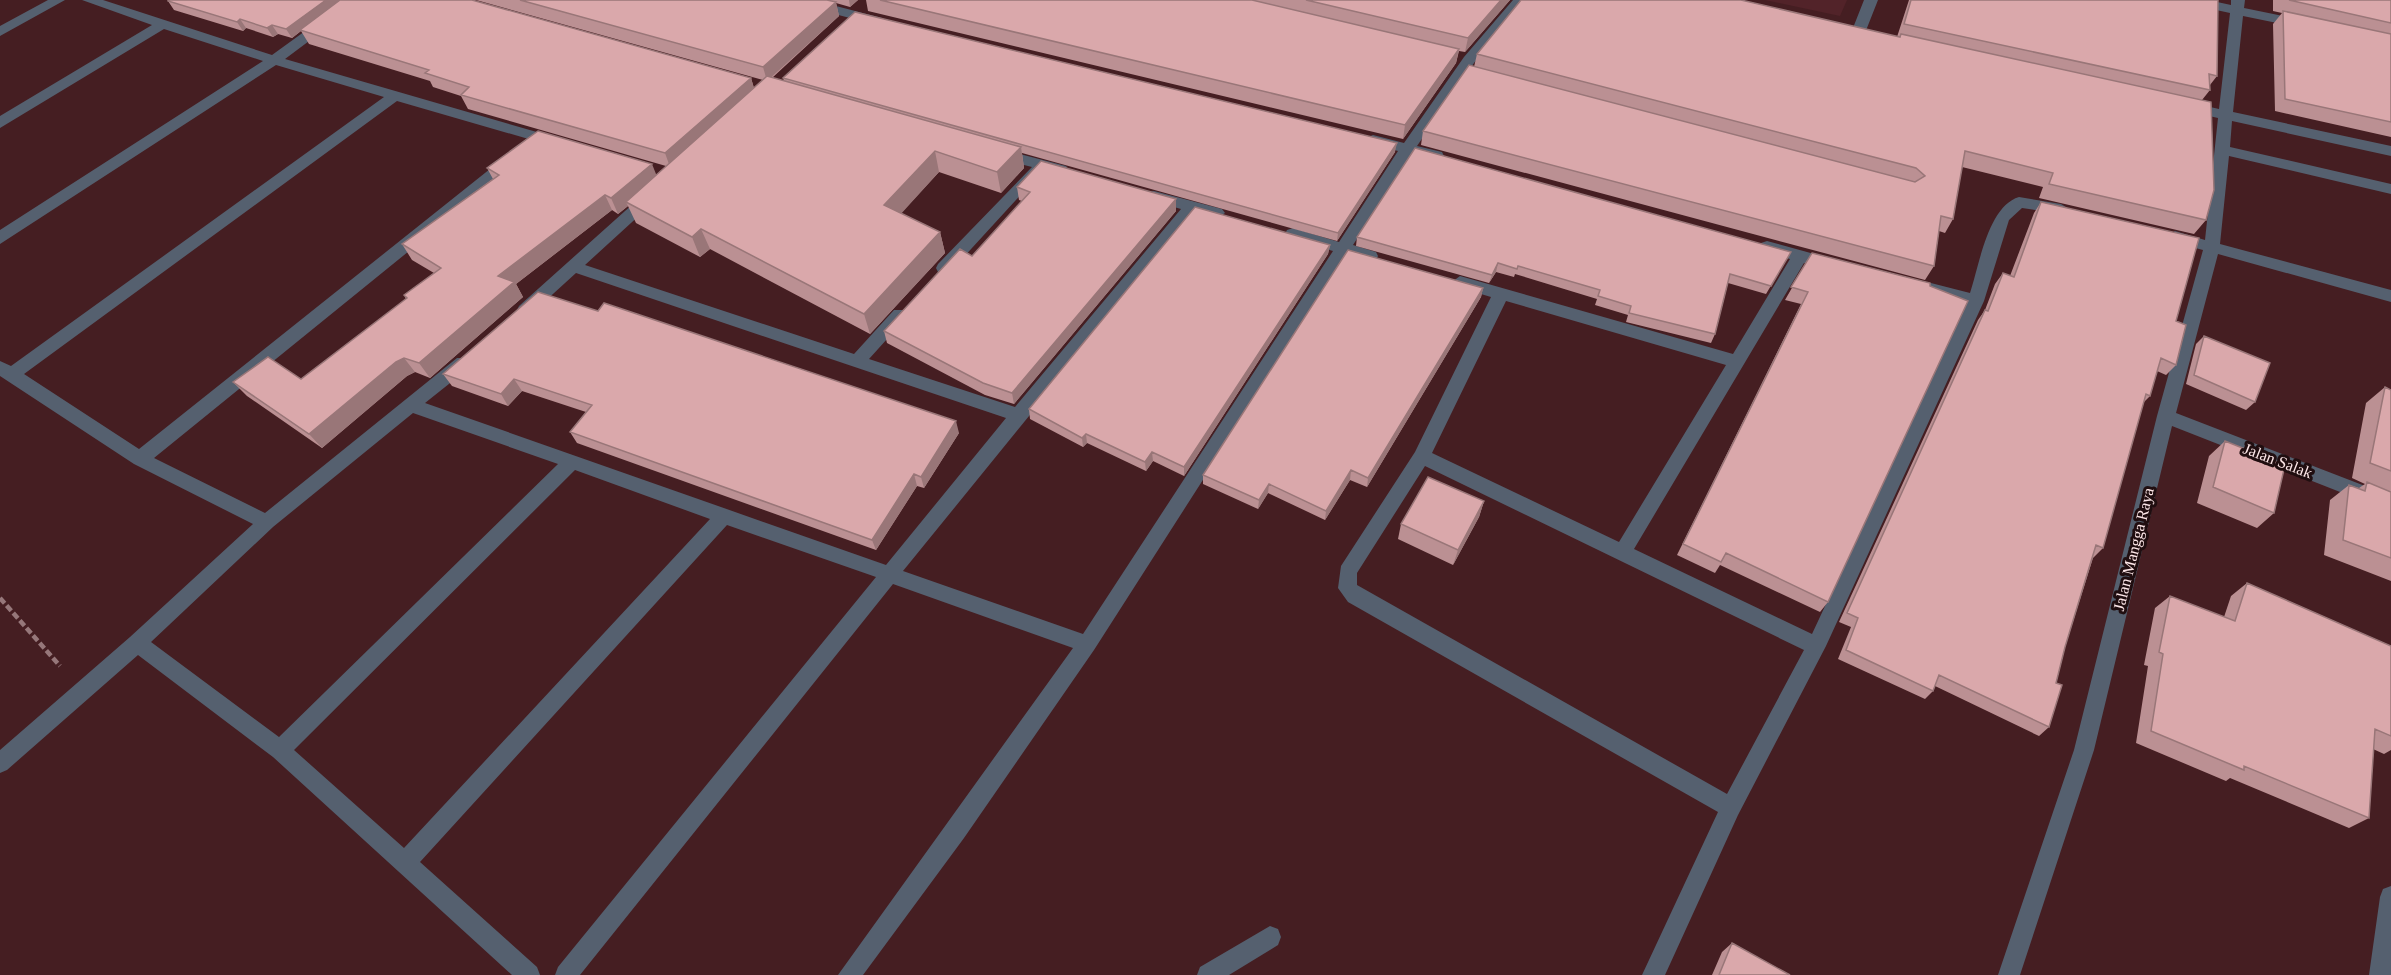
<svg xmlns="http://www.w3.org/2000/svg" width="2391" height="975" font-family="Georgia,serif">
	<rect width="100%" height="100%" fill="#451e22"/>
	<path fill="#522329" d="M1765,0H1847L1840,16Z"/>
	<g fill="none" stroke-linecap="round" stroke-linejoin="round">
		<path stroke="#96777a" stroke-width="4.5" stroke-dasharray="7 3" stroke-linecap="butt" d="M0,598L60,666"/>
		<path fill="#55606f" fill-rule="evenodd" d="M48,0H65L0,36V26Z
			M82,0H103L272,55L348,0H364L285,59L561,139L563,142L556,147L397,101L24,374L139,449L505,157H515L517,161L515,165L154,458L265,513L457,358H469L471,363L469,368L425,403L886,565L1006,418L576,273L531,314H519L517,310L519,306L644,194H654L657,198L654,202L585,265L854,354L894,310H906L908,314L906,318L869,359L1015,407L1181,209L1149,200L1146,196L1149,192L1154,191L1222,209L1225,213L1217,218L1195,212L903,571L1083,634L1333,251L1287,238L1285,234L1287,230L1293,228L1339,242L1398,151L1368,143L1366,140L1368,137L1373,135L1404,143L1464,57L1513,0H1527L1474,63L1417,146L1442,152L1444,156L1442,160L1437,161L1411,155L1353,245L1376,252L1378,256L1376,260L1370,262L1347,255L1094,650L964,838L863,975H838L1073,648L893,584L580,975H555L558,967L876,577L727,525L420,862L537,967L540,975H512L273,757L138,655L7,770L0,773V750L130,637L253,524L134,464L0,376V361L11,366L384,97L276,65L0,244V230L263,61L164,29L0,128V116L152,25ZM413,413L558,464L279,737L151,642L273,527ZM575,470L710,519L404,848L294,750Z
			M790,0H813L882,18L884,21L877,25L792,3Z
			M1864,0H1878L1865,33L1858,37L1851,33Z
			M2182,0H2208L2231,5V0H2245L2244,8L2302,20L2309,24L2302,28L2243,16L2233,112L2391,146V156L2232,121L2230,147L2391,184V194L2229,156L2220,244L2391,290V302L2218,254L2176,413L2391,496V512L2172,426L2094,750L2020,975H1998L2074,750L2157,416L2203,250L2169,241L2167,237L2175,231L2205,240L2218,118L2183,110L2181,107L2188,102L2219,109L2230,13L2184,3Z
			M1001,149L1066,166L1069,170L1061,175L1039,169L1038,176L950,272H938L936,268L938,264L1032,167L996,158L994,154L996,150Z
			M2019,197L2061,204L2069,209L2061,214L2022,208L2009,220L1984,301L1826,646L1738,815L1665,975H1642L1718,812L1348,602L1338,588L1341,566L1415,452L1491,297L1454,286L1452,282L1460,276L1733,354L1790,259L1761,251L1759,247L1761,243L1767,241L1836,260L1838,264L1836,268L1830,270L1804,263L1634,549L1812,634L1966,304L1921,292L1919,288L1927,282L1970,293C1979,266 1988,206 2019,197ZM1506,301L1726,365L1619,542L1432,453ZM1425,466L1804,650L1727,794L1357,585V573Z
			M2391,886V975H2369L2380,897L2383,889Z
			M1270,926L1278,929L1281,937L1278,945L1229,975H1197L1200,967Z"/>
	</g>
	<path fill="#bb9093" d="M476,0H858L850,7L836,3L839,16L772,78L784,81L783,78L1395,152L1337,241L1022,153L1024,168L1001,193L939,172L901,213L940,232L945,253L870,334L710,249L700,257L636,223L628,206L618,214L612,210L516,284L523,297L430,378L415,372L407,376L322,448L247,396L233,382L301,379L406,299L404,295L434,273L412,260L402,244L493,179L487,168L657,175L666,166L468,109L461,96L433,87L430,81L309,44L301,31L292,38L278,34L273,37L246,28L243,31L174,10L168,1L751,78L754,88L763,80Z
		M866,0H1510L1465,52L1459,51L1456,63L1403,139L868,11Z
		M1909,0H2218L2217,76L2210,85V90L2202,100L2206,220L2194,234L2039,198L2043,187L1962,167L1953,219L1945,233L1939,231L1934,266L1925,280L1421,145L1423,131L1474,67L1477,54L1897,37Z
		M2273,0H2391V137L2275,111L2273,24L2282,13L2273,11Z
		M1017,187L1176,199V211L1014,404L985,395L887,343L884,331L972,256L1022,201L1019,200Z
		M2041,202L2176,321V365L2166,375L2157,371L2150,396L2143,403L2103,548L2093,558L2065,647L2056,683L2049,727L2039,736L1935,686L1933,691L1925,699L1838,659L1851,627L1839,622L1978,320L1985,310L1995,284L2003,273L2010,276L2034,213Z
		M1357,237L1791,252L1766,294L1728,283L1715,334L1711,343L1626,322L1628,315L1595,305L1597,299L1515,274L1514,277L1496,272L1489,283L1356,246Z
		M1330,245L1328,254L1184,476L1153,461L1146,471L1087,443L1083,447L1030,419L1029,409Z
		M1812,253L1828,602L1820,612L1720,565L1715,573L1677,555L1801,304L1785,300Z
		M1483,288L1481,297L1367,487L1350,480L1325,520L1268,493L1258,509L1203,484V475Z
		M538,292L959,433L924,488L917,486L876,550L577,443L570,432L586,412L522,391L508,406L452,386L443,374Z
		M2204,336L2255,402L2246,410L2186,384L2196,344Z
		M2385,387L2391,390V581L2324,555L2330,500L2349,485L2359,488L2365,484L2352,478L2366,403Z
		M2225,441L2274,513L2257,528L2197,503L2209,456Z
		M1484,501L1479,517L1453,565L1398,539L1401,524Z
		M2247,583L2391,646V750L2384,754L2373,749L2369,818L2349,828L2230,778L2226,781L2136,743L2148,666L2144,665L2155,608L2170,596L2224,617L2231,596Z
		M1732,943L1790,975H1712L1722,952Z"/>
	<path fill="#997678" d="M326,0H344L300,30L301,31L292,38L286,29Z
		M849,0H858L850,7Z
		M1501,0H1510L1465,52L1468,38Z
		M836,2L839,16L767,81L763,67Z
		M240,19L246,28L243,31L237,22Z
		M272,25L278,34L273,37L267,28Z
		M1459,49L1456,63L1403,139L1405,125Z
		M751,78L755,92L670,167L665,153Z
		M1397,143L1395,152L1337,241L1338,233Z
		M1021,147L1024,168L1001,193L997,172Z
		M935,151L939,172L890,226L884,205Z
		M652,164L658,179L626,202L628,206L618,214L611,198Z
		M605,195L612,210L516,284L523,297L430,378L419,363L498,276Z
		M1176,199V211L1014,404L1012,393Z
		M701,229L710,249L700,257L692,237Z
		M940,232L945,253L870,334L864,314Z
		M1330,245L1328,254L1184,476V467Z
		M1498,263L1496,272L1489,283L1492,275Z
		M1483,288L1481,297L1367,487L1368,478Z
		M404,358L415,372L407,376L322,448L309,434L396,362Z
		M514,379L522,391L508,406L501,394Z
		M956,421L959,433L924,488L921,477Z
		M1086,434L1087,443L1083,447L1082,438Z
		M1152,452L1153,461L1146,471L1145,462Z
		M1351,470L1350,480L1325,520L1326,511Z
		M914,474L917,486L876,550L872,540Z
		M1269,484L1268,493L1258,509L1259,500Z
		M1484,501L1479,517L1453,565L1458,550Z"/>
	<path fill="#daa8ab" stroke="#997678" stroke-width="1.5" d="M168,0H326L286,29L272,25L267,28L240,19L237,22L168,1Z
		M340,0H472L751,78L665,153L461,95L469,87L425,73L429,70L300,30Z
		M520,0H827L836,2L763,67Z
		M880,0H1252L1459,49L1405,125Z
		M1306,0H1501L1468,38Z
		M1521,0H1741L1900,37L1901,34L2211,102L2214,190L2206,220L2049,184L2053,173L1965,151L1953,219L1941,216L1934,266L1423,131L1469,65L1915,182L1925,176L1916,168L1477,54Z
		M1911,0H2218L2217,76L2209,74L2210,90L1904,24Z
		M2289,0H2391V23Z
		M2283,11L2391,34V122L2285,99Z
		M855,12L1397,143L1338,233L783,78Z
		M767,76L1021,147L997,172L935,151L884,205L940,232L864,314L701,229L692,237L626,202Z
		M538,131L652,164L611,198L605,195L498,276L514,282L419,363L404,358L396,362L309,434L233,382L268,357L301,379L407,298L404,295L441,268L402,244L499,175L487,168Z
		M1415,148L1791,252L1771,286L1730,274L1715,334L1629,313L1631,306L1598,296L1600,290L1518,266L1517,269L1498,263L1492,275L1357,237Z
		M1041,161L1176,199L1012,393L983,383L884,331L960,249L972,256L1030,192L1017,187Z
		M2041,202L2199,238L2176,321L2186,325L2176,365L2161,358L2150,396L2146,394L2103,548L2096,545L2065,647L2056,683L2062,685L2049,727L1939,675L1933,691L1846,650L1858,618L1847,613L1985,310L1988,311L2003,273L2014,277Z
		M1195,207L1330,245L1184,467L1152,452L1145,462L1086,434L1082,438L1029,409Z
		M1348,250L1483,288L1368,478L1351,470L1326,511L1269,484L1259,500L1203,475Z
		M1812,253L1930,283V286L1968,301L1828,602L1726,553L1721,562L1683,544L1808,292L1791,287Z
		M538,292L598,311L604,303L956,421L921,477L914,474L872,540L570,432L592,405L514,379L501,394L443,374Z
		M2204,336L2270,363L2255,402L2194,375Z
		M2385,387L2391,390V471L2370,463Z
		M2225,441L2285,465L2274,513L2213,487Z
		M1428,477L1484,501L1458,550L1401,524Z
		M2367,482L2391,492V558L2343,540L2349,485L2365,491Z
		M2247,583L2391,646V736L2375,729L2369,818L2244,766V770L2151,731L2163,654L2159,652L2170,596L2235,621Z
		M1732,943L1790,975H1719Z"/>
	<g text-anchor="middle" stroke-width="6" stroke-linejoin="round" paint-order="stroke">
		<g font-size="16" fill="#fde7e8" stroke="#200e10">
			<text transform="translate(2278 460) rotate(21)" y="6">Jalan Salak</text>
			<text transform="translate(2133 549) rotate(-76)" y="6">Jalan Mangga Raya</text>
		</g>
	</g>
</svg>
